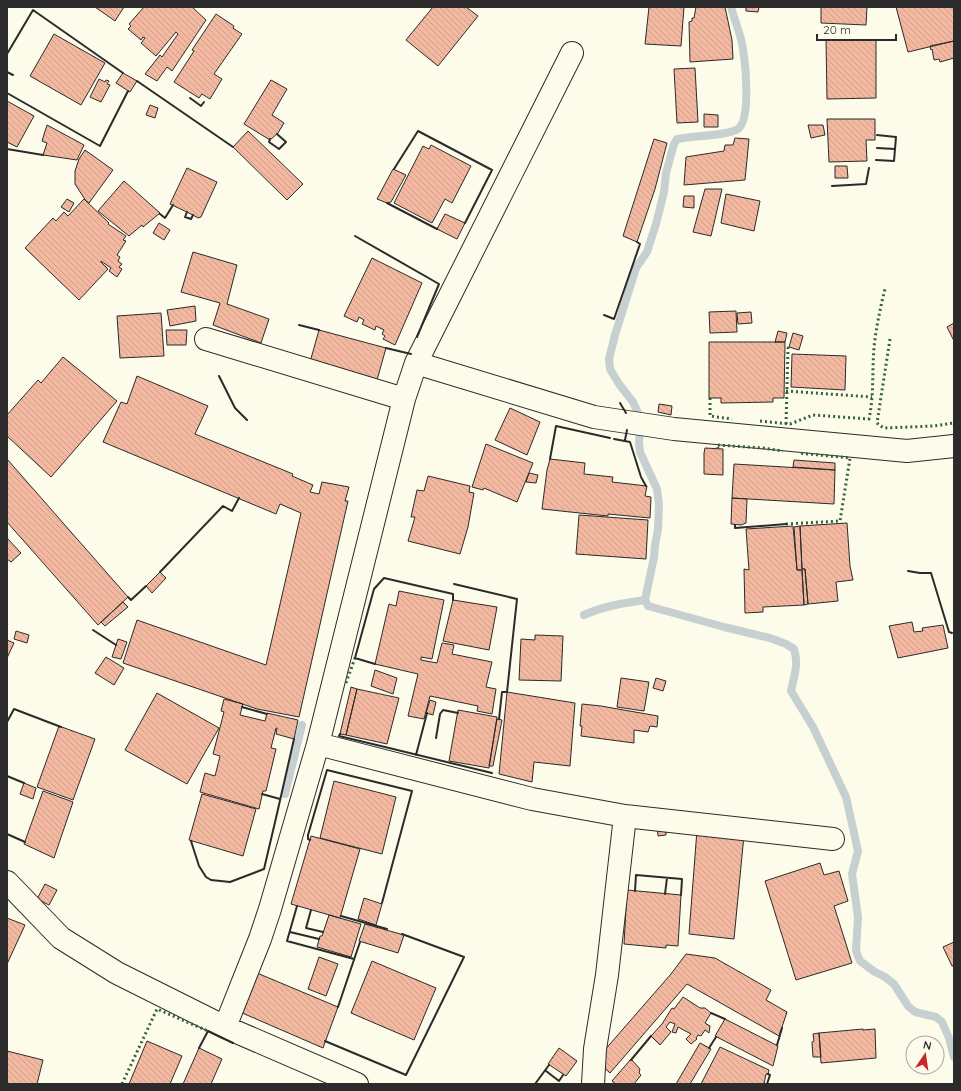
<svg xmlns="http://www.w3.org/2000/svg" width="961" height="1091" font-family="Quicksand,sans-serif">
	<defs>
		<pattern id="building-back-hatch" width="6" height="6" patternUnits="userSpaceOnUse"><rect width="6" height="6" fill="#f2b8a0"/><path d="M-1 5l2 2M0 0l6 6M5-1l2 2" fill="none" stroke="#d09e8a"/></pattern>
	</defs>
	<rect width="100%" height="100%" fill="#fdfbea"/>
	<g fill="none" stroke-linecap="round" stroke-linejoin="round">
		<path stroke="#c7d0d0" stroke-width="8" d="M731,7C734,18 738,28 741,39C745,56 752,118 738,129C730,135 695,136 684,138L677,139L674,144L666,173L664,192L656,224L647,252L636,268L615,335L609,359L610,369L619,384L633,402L638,413L640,429L639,443L640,452L657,489L659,504L658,529L655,545L654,557L645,600L648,606L724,627L770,638L786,644L794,649C799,664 794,676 791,691L813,727L846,797L858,851L852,874L858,917L856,951L860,961L875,972L885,977L894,984L908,1006L915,1012L936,1017L942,1022L949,1038L954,1057
			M584,615C604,606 624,603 645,600
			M285,794L302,725"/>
	</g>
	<path fill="url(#building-back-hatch)" stroke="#2b2b2b" d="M95,7H124L115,21Z
		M144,7H192L206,20L172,71L167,67L157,81L145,74L160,55L162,57L178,34L176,32L156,56L141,43L145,38L143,37L141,40L128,29L131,26L129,24Z
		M433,7H466L478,16L438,66L406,40Z
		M649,7H684L681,46L645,44Z
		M696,7H725L732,40L733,59L690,62L689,22L692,21V18H694Z
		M746,7H759L758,12L746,11Z
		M821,7H867L866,25L821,23Z
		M896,7H953L954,12V41L908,52Z
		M216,14L234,26L233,28L242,34L214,74L222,79L210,99L202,94L199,98L174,82L194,51L192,50Z
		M54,34L105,63L81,105L30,76Z
		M826,40H876V98L827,99Z
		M954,41V58L940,62L939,59L934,60L932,49L931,50L930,46Z
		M695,68L698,122L677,123L674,69Z
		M123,73L137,81L130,92L116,83Z
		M99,79L105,82L106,80L109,81L107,84L110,85L101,102L90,97Z
		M271,80L287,89L272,115L284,123L278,133L270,140L244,124Z
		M7,101L34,116L17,147L7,142Z
		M150,105L158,108L155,118L146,115Z
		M704,114L718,115V127H704Z
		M827,119H875V140H866L867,161L829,162Z
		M47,125L84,145L77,160L43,155L47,143L42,141Z
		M808,125H823L825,135L811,138Z
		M248,131L303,184L287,200L233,147Z
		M735,138L749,139L745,180L684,185L686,157L724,151L725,145H733Z
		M654,139L667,143L655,189L637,242L623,236Z
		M431,145L471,166L452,203L445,199L432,223L394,203L423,146L429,149Z
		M85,150L113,170L89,203L86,201L75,184V171L79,159Z
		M835,166H847L848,178H835Z
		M187,168L217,182L201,217L198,218L193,215L170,204Z
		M393,169L406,175L391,202L387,203L377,199Z
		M124,181L160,213L143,227L142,225L129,236L98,211Z
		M705,189H722L711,236L693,232Z
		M726,194L760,201L754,231L721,223Z
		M684,196H694V208L683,207Z
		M67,199L74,203L69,212L61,207Z
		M84,199L109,223L108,224L126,236L123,240L126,241L117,255L120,257L118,261L122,264L119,267L122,269L117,277L109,271L111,268L101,261V262L108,269L79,300L25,248L53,218L56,221L64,212L68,216Z
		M445,214L465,223L457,239L437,229Z
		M159,223L170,230L164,240L153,233Z
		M193,252L237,265L227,304L269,319L261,343L213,325L220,303L181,292Z
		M372,258L422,283L395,345L383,339L385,336L382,334L384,330L376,326L375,330L362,324L364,320L359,317L357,322L344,316Z
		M195,306L196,321L170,326L167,310Z
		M736,311L737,332L710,333L709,312Z
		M751,312L752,323L738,324L737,313Z
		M161,313L164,356L120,358L117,316Z
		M954,323V341L947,327Z
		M166,330H187L186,345H167Z
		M319,330L386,348L377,380L310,362Z
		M778,331L787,333L785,342H775Z
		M793,333L803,336L799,350L789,347Z
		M709,342H785L784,398H773V402L721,403V398H709Z
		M792,354L846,356L845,390L791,387Z
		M63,357L117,401L51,477L7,436V415L38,380L41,383Z
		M137,376L208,406L195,434L293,474L292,476L313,485L310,492L319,494L322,482L349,487L345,501H348L299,717L257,709L123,663L137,620L266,665L301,513L280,504L276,514L103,442L121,402L127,404Z
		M659,404L672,406L671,415L658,412Z
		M510,408L540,422L527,455L495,440Z
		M486,444L533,463L517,502L484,488L483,490L472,487Z
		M705,448L723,449V475L704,474V453Z
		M7,459L128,597L98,625L7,522Z
		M550,459L585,463L584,474L613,477L612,482L647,486L645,496L651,497L650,518L608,514V516L542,509L547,470Z
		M794,460L835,463V470L793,467Z
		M734,464L835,470L834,504L732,498Z
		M529,473L538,475L536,483L526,482Z
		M428,476L470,486L469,492L474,493L468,527L460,554L408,541L415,517H411L417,490L424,491Z
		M732,498L747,499L746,523L741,525L731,524Z
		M579,515L648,520L646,559L576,554Z
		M847,523L850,566L853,580L836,582L838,601L808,604L805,569H802L800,526Z
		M793,526L797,570H802L804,605L763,607V612L745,613L744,569L749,570L746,529Z
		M800,526L802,569H805L808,604L804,605L802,570H797L794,527Z
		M7,538L21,553L11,562L7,559Z
		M160,572L166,578L152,593L146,586Z
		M399,591L444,600L432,659L421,657V660L437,663L442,643L454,645L452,654L492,662L486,687L496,689L492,714L477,711L478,706L430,696L424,719L408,716L418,674L375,664L389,604L396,606Z
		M453,600L497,607L489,650L443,641Z
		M123,602L128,607L105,626L101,622Z
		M912,622L914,632L923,631L922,628L943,625L948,648L898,658L889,626Z
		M16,631L29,635L27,643L14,639Z
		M535,635L563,636L561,681L519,680L521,639L535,640Z
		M118,639L127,642L121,659L112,657Z
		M7,640L14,643L7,658Z
		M106,657L124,668L114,685L95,673Z
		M375,670L397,678L393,694L371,686Z
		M621,678L649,682L644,711L617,707Z
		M656,678L666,681L663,691L653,688Z
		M351,687L357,689L346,735L340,734Z
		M357,689L399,698L387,744L346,735Z
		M507,692L575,703L570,766L534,762L532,782L499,774Z
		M157,693L219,728L187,784L125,750Z
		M224,699L243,704L240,715L265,721L267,713L298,720L294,739L276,734L277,728H276L271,748L276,749L266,791H263L259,809L200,792L205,773L215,776L220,756L213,754L224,712L221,711Z
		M430,700L436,702L433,715L426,713Z
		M582,704L601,706L658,716L657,727L650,726L648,732L634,730V743L581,736L582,726H580Z
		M458,710L497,717L489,768L449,761Z
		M497,719L502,720L493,766H489Z
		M59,726L95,739L73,800L37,787Z
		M334,781L396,797L382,854L320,838Z
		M24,783L36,788L33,799L20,794Z
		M43,791L73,802L54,858L24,844Z
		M202,794L256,809L243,856L189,840Z
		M657,825L669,831L666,832V835L658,836Z
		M697,830L744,835L734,939L689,934Z
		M311,836L360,849L340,918L291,904Z
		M820,863L824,875L839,871L848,901L834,906L852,963L796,980L765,881Z
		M45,884L57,890L49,905L37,899Z
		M627,890L681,895L678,946L666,945V948L624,944Z
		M364,898L382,904L376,925L358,919Z
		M329,915L361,924L351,957L317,947L320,936H322Z
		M7,918L25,925L7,964Z
		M365,924L404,935L398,953L359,941Z
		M954,942V966H952L943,947Z
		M686,954L715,958L771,990L766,1000L787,1012L779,1036L687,984L610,1073L596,1060L671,974Z
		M319,957L338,964L326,996L308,989Z
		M372,961L436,988L414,1040L351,1013Z
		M257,973L338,1007L323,1048L240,1012Z
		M683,997L700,1008H705L711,1013L705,1023L710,1026L709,1033L705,1030L701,1036L698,1035L696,1038L697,1039L691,1044L686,1039L691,1034L678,1027L676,1033L672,1032L675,1024L670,1022L666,1027L671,1032L660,1045L651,1036L662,1024L672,1008L674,1009Z
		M725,1019L778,1046L773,1066L715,1036Z
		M863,1029V1030L875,1029L876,1058L821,1063L819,1033Z
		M819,1033L821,1057H813L812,1042L814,1041L813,1034Z
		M147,1041L182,1056L170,1084H129Z
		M700,1043L711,1049L690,1084H676Z
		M720,1047L769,1070L768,1074H766L764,1084H701Z
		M199,1048L222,1059L211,1084H183Z
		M559,1048L577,1061L566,1076L548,1064Z
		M7,1051L43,1060L37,1084H7Z
		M631,1059L640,1069L639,1073L641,1075L634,1084H616L612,1081Z"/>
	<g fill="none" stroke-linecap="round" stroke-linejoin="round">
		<g stroke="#2b2b2b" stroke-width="24">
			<path id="minor" d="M206,339L404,399
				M416,363L594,417L674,429L907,451L954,446
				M318,744L532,799L625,816L833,839
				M7,882L61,938L117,973L225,1027L357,1084
				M225,1027L260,939L270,909L318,744L404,399L416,363L572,53
				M593,1084L595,1049L607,975L625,816"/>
		</g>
		<use href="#minor" stroke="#fdfbea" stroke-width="22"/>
		<path stroke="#34623c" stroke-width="3" stroke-dasharray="2 3" stroke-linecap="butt" d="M890,339L877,423L879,425L884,428L933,426L954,423
			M786,391L872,397
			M710,398V416L732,419
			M760,421L790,424L813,415L869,419C874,396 872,372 874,348C876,328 880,309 885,289
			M786,424L788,348L789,347
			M718,449L717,445L763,448L783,451
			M786,524L840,521L850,458L799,453
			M346,683L355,658
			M122,1084L157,1009L208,1031"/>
		<path stroke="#2b2b2b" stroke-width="2" d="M7,54L33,10L123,73
			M7,72L13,75
			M137,81L233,147
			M7,93L100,146L128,91
			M190,98L201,106L204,102
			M270,139L269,142L279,149L286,142L277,134
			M877,148L895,149
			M7,149L43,155
			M876,160L894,161L896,137L877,135
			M394,169L418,131L492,170L465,223
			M832,186L866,184L869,168
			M387,203L437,229
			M187,212L185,217L191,219L193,215
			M160,214L165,218L173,205
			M355,236L439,284L417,337
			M604,315L614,319L640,244L637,242
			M299,325L319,330
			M386,348L411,354
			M219,376L235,408L247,420
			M620,403L626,413
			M614,439L630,442L641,477L646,486
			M625,440L627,430
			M550,459L556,426L610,438
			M735,525V528L786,524
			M908,571L920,573H931L949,632L952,633
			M160,572L223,506L232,511L239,498
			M454,584L517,599L507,692H502L499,719
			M128,597L131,600L146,586
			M93,630L116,645
			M375,664L355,658L374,589L384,578L453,594V600
			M242,707L267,714
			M7,722L14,709L61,727
			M340,734L339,736L385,747L492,773
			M436,738L440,714L443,710L458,713
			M416,755L427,713
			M7,776L24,783
			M262,794L280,799
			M7,834L25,842
			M310,840L308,839V835L327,770L412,791L382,903
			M191,841L199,866L206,877L211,880L230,882L264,869L276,818L294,739
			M635,891L636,875L682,879L681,895
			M665,894L667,878
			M297,906L287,941L354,959
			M311,910L306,928L323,932
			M341,916L387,929
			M290,932L319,939
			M338,1007L360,942
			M711,1013L725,1019
			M325,1041L406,1075L464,957L402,934
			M777,1045L782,1028
			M199,1048L208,1031L233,1043
			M709,1048L716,1037
			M631,1060L651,1036
			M546,1071L559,1081L563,1075
			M535,1084L549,1065
			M767,1084L770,1075L768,1074"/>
	</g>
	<rect width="961" height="1091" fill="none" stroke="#2b2b2b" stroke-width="16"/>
	<g transform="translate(925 1055) rotate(13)"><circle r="19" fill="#fdfbea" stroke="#a9a89e"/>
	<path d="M0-3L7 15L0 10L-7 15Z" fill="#c62828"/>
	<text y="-6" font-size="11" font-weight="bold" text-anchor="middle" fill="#2b2b2b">N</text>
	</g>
	<path d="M817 34v6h79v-6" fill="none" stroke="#2b2b2b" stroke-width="2"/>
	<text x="823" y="34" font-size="12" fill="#2b2b2b" stroke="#fdfbea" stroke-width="3" paint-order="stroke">20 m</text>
</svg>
